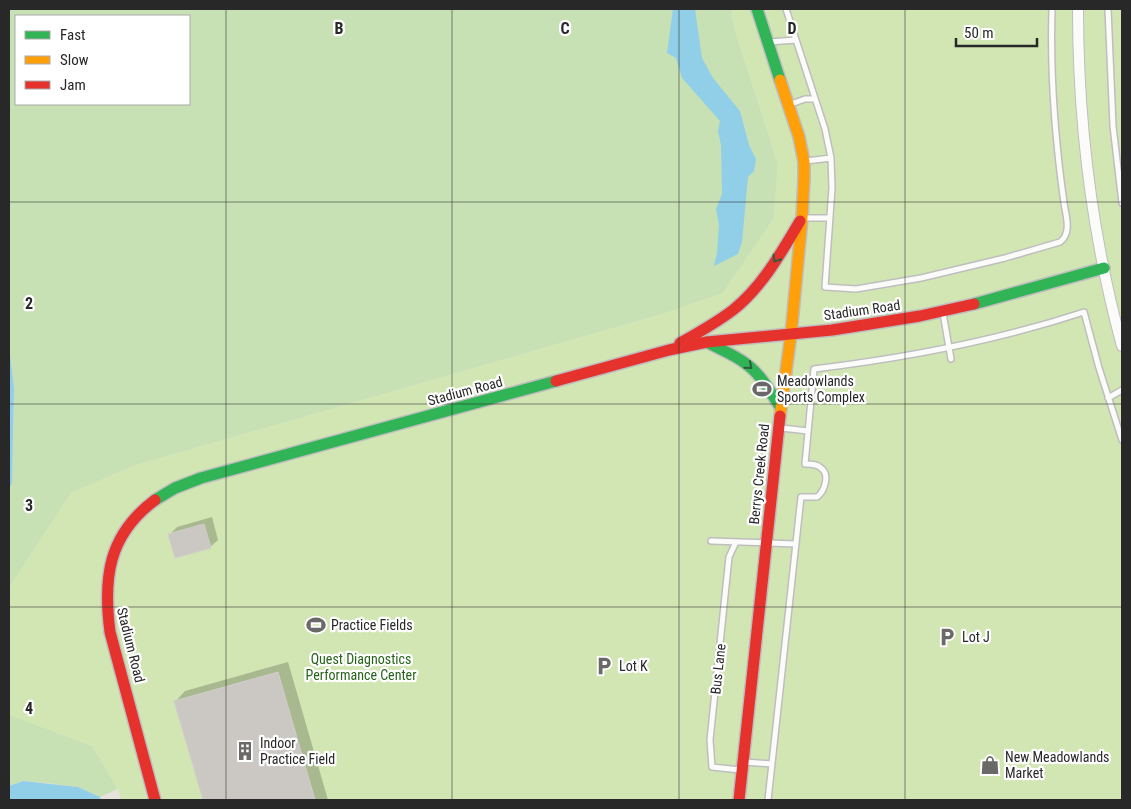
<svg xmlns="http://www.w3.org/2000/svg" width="1131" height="809" font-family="'Roboto Condensed',sans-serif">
	<rect width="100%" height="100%" fill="#e6e2dd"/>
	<path fill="#c7e1b5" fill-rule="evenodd" d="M9,9H731L736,34L778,164L774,218L723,293L666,313L136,465L71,493L9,588V490L12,483L14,388L9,345ZM16,16H189V104H16Z
		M9,689L52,731L92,746L118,789L100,797L78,787L47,783L23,781L9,786Z"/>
	<path fill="#d2e6b3" d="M731,9H1122V800H121L118,789L92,746L9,715V588L71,493L136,465L666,313L723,293L774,218L778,164L736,34Z"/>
	<path fill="#91cee8" d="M673,9H695L702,58L713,78L740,111L749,145L756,159L754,171L748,177L742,242L738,254L714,266L717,253L719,225L716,209L722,194L721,145L718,131L720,121L682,78L676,58L667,53Z
		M9,345L14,388L12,483L9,490Z
		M23,781L78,787L100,797L101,800H9V786Z"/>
	<path fill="#0003" d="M212,517L218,540L210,547L170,534L177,527Z
		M288,662L328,800H204L175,702L185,691Z"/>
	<path fill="#cbc8c4" stroke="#d1cec9" d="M204,524L211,548L175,558L168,534Z
		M278,672L315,800H203L174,701Z"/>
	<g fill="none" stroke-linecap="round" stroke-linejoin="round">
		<g stroke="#bfbebf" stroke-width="8">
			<path id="lane" d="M786,9L825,129L831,158L832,188L825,287L856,289L921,278L1005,258L1060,242C1072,233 1066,216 1064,203C1055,139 1050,73 1052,9
				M1108,9L1113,126L1122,203
				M769,42L796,40
				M791,104L805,99H815
				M806,161L831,158
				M803,218H830
				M943,313L951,359
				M1108,398L1122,390
				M782,428L808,431
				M711,541L796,544
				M736,542L729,557L710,740L712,767L740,770
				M745,762L772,764
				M768,800L801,497H817C825,491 830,474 821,468C817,464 811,464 805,464L814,369C906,358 996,341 1084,312L1099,368L1122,440"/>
		</g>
		<g stroke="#bfbebf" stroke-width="12">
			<path id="street" d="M1078,9C1078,123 1092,236 1122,346"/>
		</g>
		<g stroke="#bfbebf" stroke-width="14">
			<path id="fast" d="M757,9L780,80
				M974,304L1104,268
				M707,342C719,349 733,354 745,363C761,374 770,392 781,408
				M155,500L175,488L201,478L556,381"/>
		</g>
		<g stroke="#bfbebf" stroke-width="14">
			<path id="slow" d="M780,416L791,334L802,218L804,179V162L799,137L780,80"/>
		</g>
		<g stroke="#bfbebf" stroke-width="14">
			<path id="jam" d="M680,343C698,333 716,323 733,310C762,287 781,253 800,221
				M556,381L669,350L707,342L832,330L920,316L974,304
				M155,800L110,632C103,578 108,535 155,500
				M739,800L780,416"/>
		</g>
		<use href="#lane" stroke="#fbfbfa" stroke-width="5"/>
		<use href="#street" stroke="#fbfbfa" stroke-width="10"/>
		<use href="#fast" stroke="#30b455" stroke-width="11"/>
		<use href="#slow" stroke="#ff9f0a" stroke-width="11"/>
		<use href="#jam" stroke="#e5322d" stroke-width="11"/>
	</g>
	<defs><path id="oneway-chevron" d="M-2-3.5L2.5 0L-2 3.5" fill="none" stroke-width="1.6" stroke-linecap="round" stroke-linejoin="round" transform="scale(1.25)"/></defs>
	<g stroke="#2b603a">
		<use href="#oneway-chevron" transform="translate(776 259) rotate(122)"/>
		<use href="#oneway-chevron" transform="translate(749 366) rotate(40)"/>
	</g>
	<path fill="none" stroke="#282828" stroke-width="1" stroke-opacity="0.55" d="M226,9V800M452,9V800M679,9V800M905,9V800M9,202H1122M9,404H1122M9,607H1122"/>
	<defs>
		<g id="stadium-bare" transform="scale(1.5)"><path d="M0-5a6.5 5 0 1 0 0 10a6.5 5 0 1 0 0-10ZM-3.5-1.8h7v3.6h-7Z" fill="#6a6967" stroke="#fff" stroke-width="2.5" paint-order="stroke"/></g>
		<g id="parking-bare" transform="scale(1.5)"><path d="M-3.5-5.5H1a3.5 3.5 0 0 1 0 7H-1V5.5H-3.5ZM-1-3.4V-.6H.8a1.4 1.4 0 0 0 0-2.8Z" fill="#6a6967" stroke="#fff" stroke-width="2.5" paint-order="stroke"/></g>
		<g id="building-bare" transform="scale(1.5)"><path d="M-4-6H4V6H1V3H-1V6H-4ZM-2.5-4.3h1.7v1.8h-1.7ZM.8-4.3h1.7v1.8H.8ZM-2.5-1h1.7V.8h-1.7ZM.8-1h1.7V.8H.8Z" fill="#6a6967" stroke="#fff" stroke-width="2.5" paint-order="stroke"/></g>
		<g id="shop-bare" transform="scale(1.5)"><path d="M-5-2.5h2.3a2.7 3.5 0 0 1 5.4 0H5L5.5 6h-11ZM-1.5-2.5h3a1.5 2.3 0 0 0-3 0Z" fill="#6a6967" stroke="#fff" stroke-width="2.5" paint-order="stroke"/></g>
	</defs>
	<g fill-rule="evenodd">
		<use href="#stadium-bare" x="762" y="389"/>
		<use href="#stadium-bare" x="316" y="625"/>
		<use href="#parking-bare" x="947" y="637"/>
		<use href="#parking-bare" x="604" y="666"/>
		<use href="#building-bare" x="245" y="751"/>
		<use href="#shop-bare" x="990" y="765"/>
	</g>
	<g text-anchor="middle" stroke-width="4.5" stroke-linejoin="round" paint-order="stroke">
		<g font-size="14" fill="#282828" stroke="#fff">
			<text transform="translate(862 310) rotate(-8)" y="5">Stadium Road</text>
			<text transform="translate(465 391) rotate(-15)" y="5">Stadium Road</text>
			<text transform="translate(759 474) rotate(-84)" y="5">Berrys Creek Road</text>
			<text transform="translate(131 645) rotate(76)" y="5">Stadium Road</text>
			<text transform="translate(718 669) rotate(-84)" y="5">Bus Lane</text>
		</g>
		<g font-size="14" fill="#282828" stroke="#fff" text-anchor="start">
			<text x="777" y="386">Meadowlands<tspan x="777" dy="16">Sports Complex</tspan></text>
			<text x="331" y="630">Practice Fields</text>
			<text x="962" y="642">Lot J</text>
			<text x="619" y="671">Lot K</text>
			<text x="260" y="748">Indoor<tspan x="260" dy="16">Practice Field</tspan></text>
			<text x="1005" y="762">New Meadowlands<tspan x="1005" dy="16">Market</tspan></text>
		</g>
		<g font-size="14" fill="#27631a" stroke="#fff">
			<text x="361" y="664">Quest Diagnostics<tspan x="361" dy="16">Performance Center</tspan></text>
		</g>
	</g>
	<g font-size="16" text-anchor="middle" font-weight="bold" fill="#282828" stroke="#fff" stroke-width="4.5" stroke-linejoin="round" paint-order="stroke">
		<text x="339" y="34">B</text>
		<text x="565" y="34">C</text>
		<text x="792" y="34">D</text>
		<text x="29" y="309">2</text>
		<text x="29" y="511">3</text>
		<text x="29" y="714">4</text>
	</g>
	<rect width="1131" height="809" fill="none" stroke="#282828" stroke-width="20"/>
	<rect x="15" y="15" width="175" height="90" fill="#ffffff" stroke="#a9a9a9"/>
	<rect x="25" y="31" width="25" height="8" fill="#30b455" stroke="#a9a9a9"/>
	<text x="60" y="40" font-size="15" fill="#282828">Fast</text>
	<rect x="25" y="56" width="25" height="8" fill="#ff9f0a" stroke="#a9a9a9"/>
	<text x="60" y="65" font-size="15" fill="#282828">Slow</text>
	<rect x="25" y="81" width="25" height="8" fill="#e5322d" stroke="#a9a9a9"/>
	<text x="60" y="90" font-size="15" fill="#282828">Jam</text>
	<path d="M956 38v8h81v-8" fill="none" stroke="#282828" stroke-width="2.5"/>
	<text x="964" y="38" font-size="15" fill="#282828" stroke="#ffffff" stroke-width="4" paint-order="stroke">50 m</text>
</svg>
